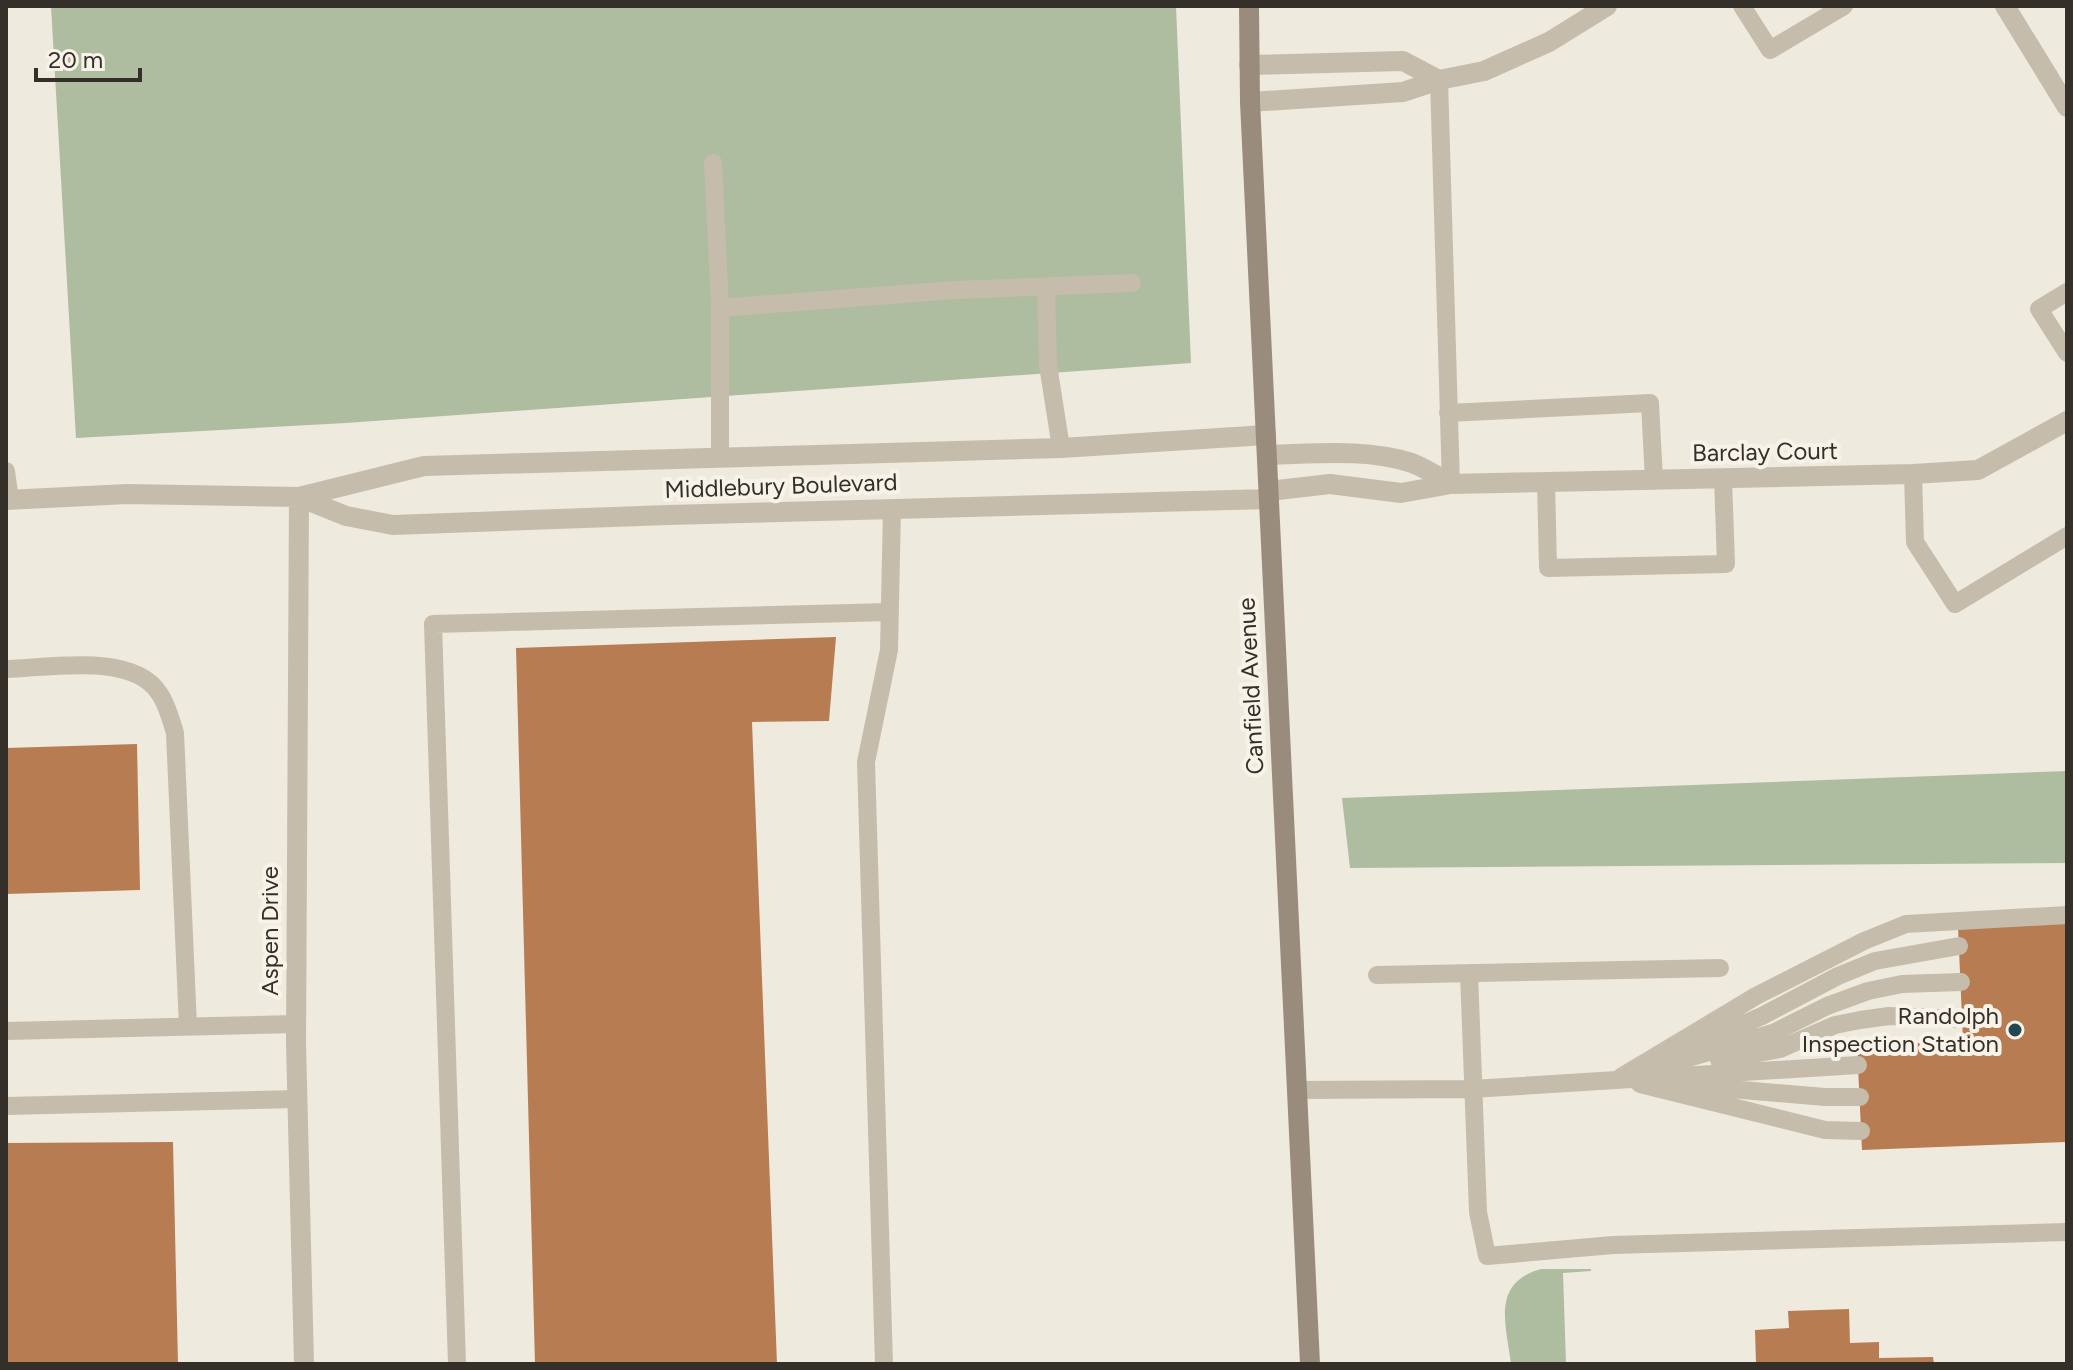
<svg xmlns="http://www.w3.org/2000/svg" width="2073" height="1370" font-family="Figtree,sans-serif">
	<rect width="100%" height="100%" fill="#efeade"/>
	<path fill="#aebd9f" d="M51,6H1176L1191,363L346,423L76,438Z
		M2067,771V863L1350,868L1342,798Z
		M1541,1269H1591V1271L1563,1273L1566,1364H1511C1506,1324 1491,1283 1541,1269Z"/>
	<path fill="#b87c53" d="M836,637L829,721L752,722L777,1364H535L516,648Z
		M137,744L140,890L6,894V748Z
		M2067,922V1142L1862,1150L1857,1046L1963,1041L1958,927Z
		M173,1142L178,1364H6V1143Z
		M1849,1309L1850,1343L1879,1342V1358L1933,1357L1934,1364H1756L1755,1330L1789,1328L1788,1311Z"/>
	<g fill="none" stroke-linecap="round" stroke-linejoin="round">
		<path stroke="#c6bcab" stroke-width="18" d="M1742,6L1770,50L1844,6
			M1439,80L1451,484
			M713,163L720,308
			M1046,288L1048,365L1061,448
			M2067,292L2039,309L2067,353
			M1448,413L1650,403L1654,480
			M720,456V308L955,290L1132,283
			M6,471L10,500
			M1913,474L1915,542L1955,604L2067,536
			M1546,482L1548,568L1726,564L1723,479
			M6,669C48,668 133,652 159,693C167,704 171,720 175,733L188,1026
			M1469,973L1478,1212L1487,1256L1613,1245L2067,1232
			M1377,975L1720,968
			M6,1031L296,1024
			M1686,1049L1762,1016L1838,976L1875,961L1959,946
			M1719,1060L1780,1049L1835,1025L1860,1020L1889,1016L1962,1019
			M1647,1070L1773,1033L1827,1006L1868,991L1902,984L1961,982
			M1621,1077L1756,996L1864,941L1906,924L2067,915
			M1640,1084L1825,1130L1861,1131
			M1684,1085L1825,1097H1860
			M1296,1090L1472,1089L1858,1065
			M6,1106L297,1099
			M457,1364L433,624L890,612
			M884,1364L866,762L889,650L892,509"/>
		<path stroke="#c6bcab" stroke-width="20" d="M2005,6L2067,107
			M1249,65L1403,61L1439,80
			M1250,102L1403,92L1439,80L1484,71L1549,42L1607,6
			M1267,455C1314,454 1366,448 1412,463C1425,468 1439,477 1451,484
			M1269,491L1330,484L1401,493L1451,484L1913,474L1978,470L2067,421
			M299,497L346,516L393,525L668,515L1269,499
			M299,497L296,1043L304,1364
			M6,500L127,494L299,497L424,466L1061,448L1266,435"/>
		<path stroke="#9a8c7c" stroke-width="20" d="M1249,6L1250,102L1310,1364"/>
	</g>
	<circle fill="#234752" stroke="#f8f3e9" stroke-width="3" cx="2015" cy="1030" r="8"/>
	<g text-anchor="middle" stroke-width="8" stroke-linejoin="round" paint-order="stroke">
		<g font-size="24" fill="#352f29" stroke="#f8f3e9">
			<text transform="translate(1765 452) rotate(-1)" y="8">Barclay Court</text>
			<text transform="translate(781 486) rotate(-2)" y="8">Middlebury Boulevard</text>
			<text transform="translate(1251 686) rotate(-93)" y="8">Canfield Avenue</text>
			<text transform="translate(270 931) rotate(-90)" y="8">Aspen Drive</text>
		</g>
		<g font-size="24" fill="#352f29" stroke="#f8f3e9" text-anchor="end">
			<text x="1999" y="1024">Randolph<tspan x="1999" dy="28">Inspection Station</tspan></text>
		</g>
	</g>
	<rect width="2073" height="1370" fill="none" stroke="#352f29" stroke-width="16"/>
	<path d="M36 68v12h104v-12" fill="none" stroke="#352f29" stroke-width="4"/>
	<text x="48" y="68" font-size="24" fill="#352f29" stroke="#f8f3e9" stroke-width="6" paint-order="stroke">20 m</text>
</svg>
